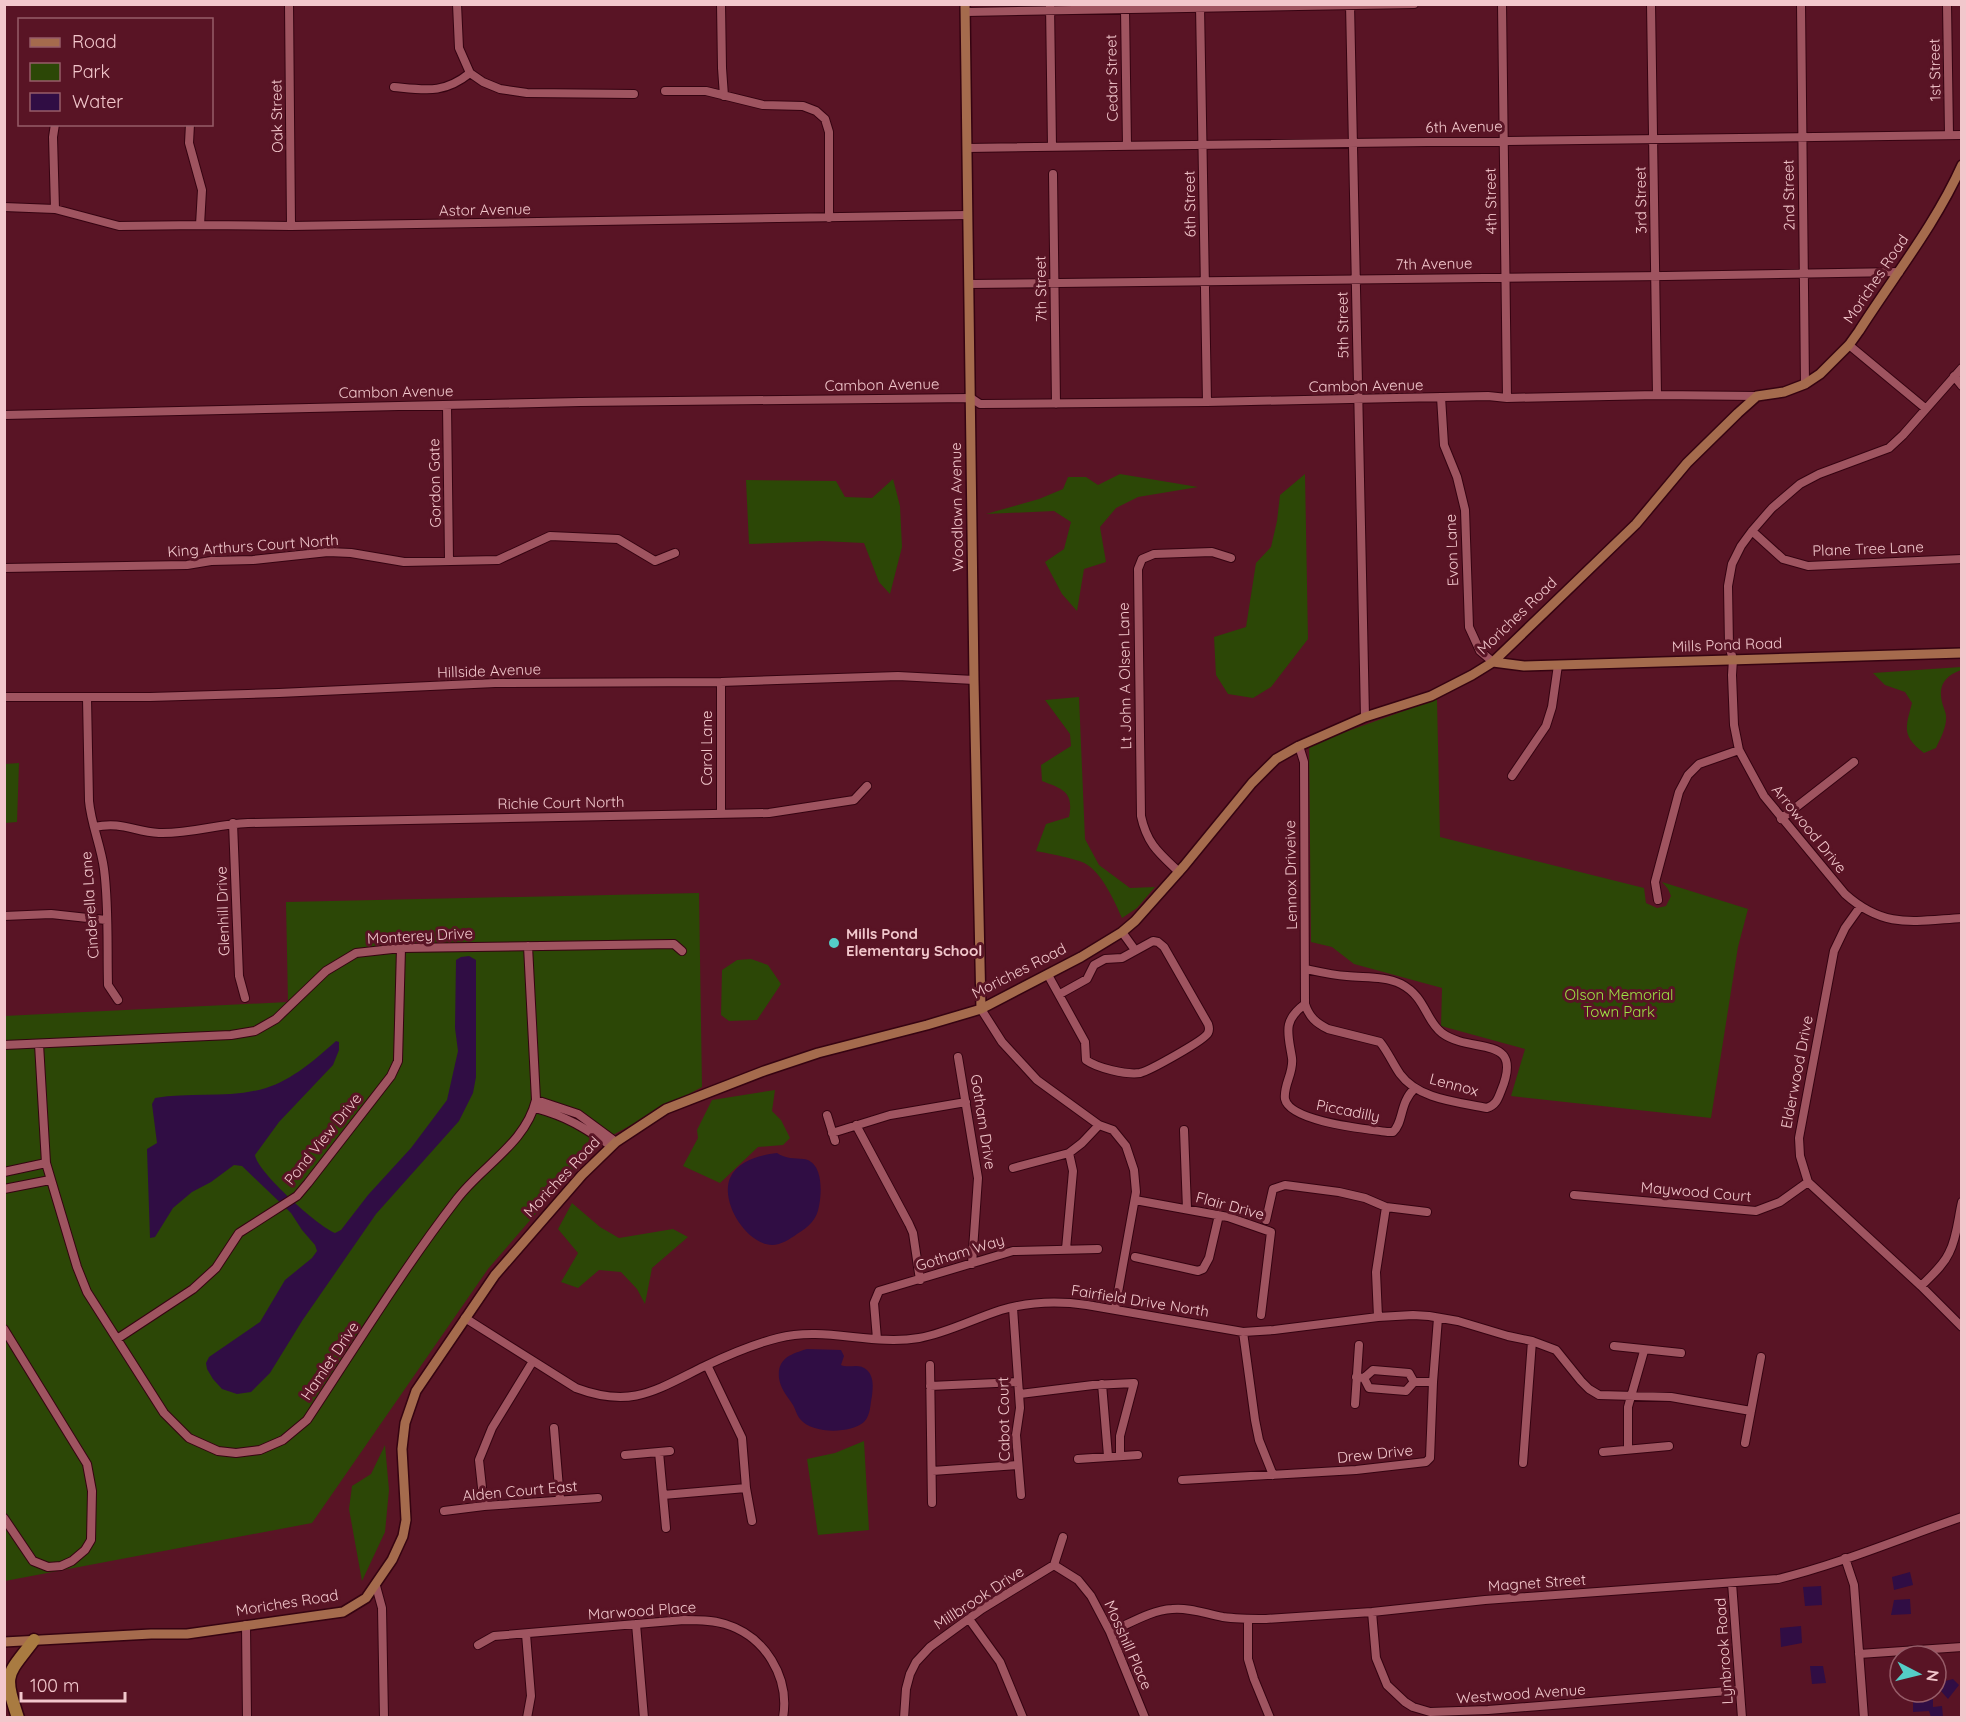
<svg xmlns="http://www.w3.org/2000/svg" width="1966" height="1722" font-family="Quicksand,sans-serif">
	<rect width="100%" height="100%" fill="#591425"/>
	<path fill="#2c4706" d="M1120,474L1198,487L1138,497L1116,508L1100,527L1106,562L1084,569L1077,611L1062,594L1045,562L1064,549L1071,522L1054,511L986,514L1039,499L1063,489L1068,477H1086L1098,485Z
		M1305,474L1308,639L1271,687L1253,698L1228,694L1216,675L1214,637L1246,627L1256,563L1271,547L1277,521L1280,495Z
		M893,479L900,506L902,547L890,594L879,582L864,543L822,541L749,544L746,480L836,481L845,497L872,498Z
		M1961,667V670C1945,676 1938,685 1942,702C1943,707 1946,712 1946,716C1947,727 1940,739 1936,748L1924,753C1902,736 1905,729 1912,703L1905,692L1885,685L1873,673Z
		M1079,697L1085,839L1099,865L1130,888L1155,887L1137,908L1122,918C1115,902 1102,873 1086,864C1078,859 1047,853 1036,851L1046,824L1069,817C1074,792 1063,789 1042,781L1041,765L1071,746L1070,734L1045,700Z
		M1437,699L1440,837L1644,888L1646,903L1657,908L1666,906L1671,896L1668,889L1662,882L1748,909L1738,947L1711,1118L1511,1096L1525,1049L1441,1026L1442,988L1354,964L1332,947L1311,942L1309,745Z
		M19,763L17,822L5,823V764Z
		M699,893L702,1087L596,1144L488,1269L312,1523L5,1581L4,1016L288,1002L286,902Z
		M751,959L768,965L781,984L757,1020L729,1021L721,1015L722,970L737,960Z
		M775,1090L772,1111L781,1120L790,1138L783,1145L758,1147L720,1183L683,1166L698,1138L697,1130L712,1100Z
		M572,1203L600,1227L619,1238L673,1229L688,1237L652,1268L645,1304L637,1289L621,1272L599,1270L578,1288L561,1282L578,1253L558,1229Z
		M864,1441L869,1530L818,1535L807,1459L835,1453Z
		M385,1445L389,1490L385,1532L362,1581L349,1509L352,1486L371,1474Z"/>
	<path fill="#300d44" d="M469,956L476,960V1077L473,1093L459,1121L376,1214L302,1321L270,1373L251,1392L237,1394L222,1389L213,1379L207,1369L206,1363L209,1357L260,1322L285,1280L312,1258L317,1251L315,1245L302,1230L291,1213L242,1166L234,1165L211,1182L192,1192L173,1208L155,1237L150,1238L147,1149L157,1143L152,1104L155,1098C191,1092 230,1099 266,1088C292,1080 316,1059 336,1041L339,1042V1050L333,1065L279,1122L255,1155C257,1172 319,1227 335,1233L341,1230L368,1195L411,1148L447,1100L458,1051L455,1028L456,960L461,957Z
		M777,1153C786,1159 794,1158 804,1159C823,1162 822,1192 819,1206C817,1219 809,1227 797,1234C790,1239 781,1245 772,1245C746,1244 720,1202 730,1178C738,1160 761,1155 777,1153Z
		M807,1349L841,1350L844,1356L841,1365C850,1369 858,1362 867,1370C874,1377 873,1386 872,1396C870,1404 871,1415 864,1422C850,1434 812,1434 800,1419C796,1414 795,1407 791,1402C786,1395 780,1387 779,1378C777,1358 791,1354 807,1349Z
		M1910,1572L1913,1585L1894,1590L1892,1577Z
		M1821,1586L1822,1605L1805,1606L1803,1587Z
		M1910,1599L1911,1614L1891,1615L1894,1600Z
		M1801,1626L1802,1643L1781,1647L1780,1628Z
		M1810,1666H1823L1826,1683L1812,1684Z
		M1953,1679L1959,1685L1948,1699L1941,1691L1944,1686L1941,1682Z
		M1933,1699V1707L1942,1706L1943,1717H1931L1929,1711L1913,1712V1702Z"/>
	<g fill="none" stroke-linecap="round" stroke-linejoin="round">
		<g stroke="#350311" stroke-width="10">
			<path id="minor" d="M289,4L291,226
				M457,4L459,48L470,73L483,82L500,89L527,93L634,94
				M721,4L722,68L724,96
				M1050,4L1052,147
				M1350,4L1365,717
				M1502,4L1507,398
				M1651,4L1657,395
				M1801,4L1805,384
				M1947,4L1949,135
				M1200,6L1207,402
				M1125,9L1127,146
				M966,12L1414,4
				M394,87C426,90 444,94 470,73
				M665,91H706L763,105L803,106L816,111L825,119L829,132V218
				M190,124L189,143L202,190L200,225
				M967,148L1962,135
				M1053,174L1056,404
				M4,207L55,209L119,226L200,225L291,226L968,215
				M55,209L53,137L55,124
				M969,284L1665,276L1899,272
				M1849,345L1925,408
				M1962,368L1903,435L1889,448L1819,474L1800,484L1772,508L1752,531L1741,546L1732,564L1728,586L1729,646L1733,659L1732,675L1734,725L1739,750L1764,796L1845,894C1884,929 1913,921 1962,918
				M1954,376L1962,386
				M1441,397L1444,445L1457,477L1465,510L1469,627L1480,651L1493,662
				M447,405L449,560
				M4,415L580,402L971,398L980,404L1207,402L1488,396L1507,398L1657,395L1757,396
				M1752,531L1783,559L1808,566L1962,559
				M4,568L187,565L211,561L253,560L328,552L351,553L404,562L498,560L550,536L618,539L655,561L675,553
				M4,697H150L279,693L495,683L721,682L898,676L974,680
				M87,698L89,801C91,824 101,846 104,869C109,907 107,947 108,985L118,1000
				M1299,746L1304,762L1305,1004C1309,1017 1316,1023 1328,1029L1380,1042C1388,1052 1393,1064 1400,1074C1419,1100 1459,1102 1487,1108C1496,1105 1498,1099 1501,1091C1525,1033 1472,1055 1442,1033C1425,1020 1426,997 1401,984C1385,976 1364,978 1347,976C1333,975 1320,972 1306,969
				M1512,776L1546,726L1552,707L1558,665
				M721,813V682
				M1781,819L1854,762
				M233,823L239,976L245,998
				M94,827C123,821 134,832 159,833C191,834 217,824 248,823L769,813L854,800L867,786
				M1179,872C1159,853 1147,844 1141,816L1138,569L1142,559L1154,554L1212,552L1231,558
				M1658,900L1655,882L1679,792L1688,775L1699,764L1739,750
				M1860,907L1845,928L1834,951L1799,1138L1800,1156L1808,1182L1921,1286L1962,1327
				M4,916L51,914L106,920
				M1122,932L1135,950
				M1048,975L1085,1042L1086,1060C1097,1068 1126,1075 1140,1073C1149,1071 1205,1040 1208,1033C1210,1029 1209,1027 1208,1024L1164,947L1158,942L1153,941L1122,958L1105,959L1094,965L1087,979L1060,994
				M1305,1004C1282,1021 1288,1033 1292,1058C1294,1073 1283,1085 1285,1099C1290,1122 1367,1129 1388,1132H1393C1404,1122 1399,1103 1415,1088
				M981,1009L1002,1042L1037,1080L1099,1125L1113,1130L1126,1146L1134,1170L1136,1192L1115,1309
				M39,1044L46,1163L77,1267L87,1292L164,1413L189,1438L218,1451L236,1453L260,1450L283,1440L307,1420C356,1346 403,1269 457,1199C482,1166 526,1143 536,1100L528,946
				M4,1045L231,1035L255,1031L276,1019L326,971L356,953L401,948L674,944L682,951
				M958,1057L978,1178L972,1264
				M536,1100L578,1114L616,1142
				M535,1108C568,1117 583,1127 611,1146
				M827,1115L835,1141
				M856,1125L909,1224L913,1233L920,1280
				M1184,1130L1187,1209
				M832,1133L890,1115L966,1102
				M1013,1168L1069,1153L1082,1143L1099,1125
				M4,1172L46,1163
				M4,1189L50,1180
				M1574,1195L1756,1211L1780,1202L1808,1182
				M1135,1200L1228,1217L1271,1232L1261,1315
				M1266,1220L1273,1189L1285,1185L1339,1192L1365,1198L1386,1207L1427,1212
				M1066,1249L1073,1171L1069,1153
				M1135,1257L1198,1271L1203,1269L1209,1258L1219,1215
				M1921,1286C1931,1276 1943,1266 1949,1253C1957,1238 1958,1219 1962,1202
				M1013,1308L1020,1408L1016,1435L1021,1495
				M1378,1317L1376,1272L1386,1207
				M465,1318L576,1388C632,1409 656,1390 705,1366C728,1355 754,1344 778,1338C825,1326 871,1346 919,1338C947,1333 973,1319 1001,1310C1028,1302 1059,1301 1087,1305L1243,1332L1274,1330L1378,1317L1413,1315L1429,1316L1458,1321L1508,1336L1532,1341L1556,1350L1581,1381L1589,1389L1599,1395L1671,1397L1751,1411
				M4,1329L87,1464L92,1491L91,1540L85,1550L72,1561L61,1566L48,1567L33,1561L4,1518
				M1243,1332L1255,1420L1259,1440L1273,1475
				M117,1339L193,1289L216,1268L239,1233L297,1196L308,1183L391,1076L398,1061L401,948
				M877,1339L874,1303L879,1291L1013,1251L1098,1249
				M1614,1346L1681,1353
				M707,1365L742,1438L746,1488L752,1521
				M930,1365L932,1503
				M1356,1377L1364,1378L1373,1370L1409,1373L1414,1382
				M1364,1378L1369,1388L1406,1391L1414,1382H1433
				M1102,1384L1108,1456
				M930,1386L1018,1382
				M1020,1394L1093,1385L1134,1383L1120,1436V1455
				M1355,1404L1359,1345
				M554,1428L560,1500
				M1745,1443L1761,1357
				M1628,1449V1407L1644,1351
				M659,1452L666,1528
				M1603,1452L1669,1446
				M625,1455L670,1451
				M1078,1459L1138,1455
				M1523,1463L1532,1341
				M932,1471L1018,1465
				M1182,1480L1356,1470L1426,1462L1430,1458L1433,1382L1438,1318
				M663,1495L746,1488
				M484,1506L479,1460L492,1428L533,1361
				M444,1511L484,1506L598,1498
				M1845,1558L1854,1585L1864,1718
				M1054,1565L1078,1580L1091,1596L1110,1632L1145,1718
				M1732,1583L1742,1718
				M376,1586L382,1608L384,1718
				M1372,1612L1376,1658L1387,1685L1405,1702L1413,1707L1430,1712L1488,1710L1740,1690
				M969,1619L1000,1662L1023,1718
				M1248,1619V1659L1254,1679L1270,1718
				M636,1624L644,1718
				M246,1625L247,1718
				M1110,1632C1129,1624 1151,1610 1172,1609C1189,1607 1206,1614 1223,1617C1237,1619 1251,1619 1266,1619L1372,1612L1485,1600L1778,1579C1840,1564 1901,1538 1962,1517
				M526,1634L531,1696L527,1718
				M478,1645L494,1636L684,1620C698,1620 712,1620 725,1624C765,1636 790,1677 783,1718
				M1859,1654L1962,1647
				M904,1718L906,1689L910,1674L916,1662L930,1647L982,1609L1054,1565L1063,1537"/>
		</g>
		<g stroke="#350311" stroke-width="12">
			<path id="major" d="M965,4L974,680L981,1009
				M1493,662L1524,666L1962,653
				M4,1642L151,1634H187L343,1612L366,1598L392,1560L403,1536L406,1520L402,1449L405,1423L416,1391L495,1275L582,1175L616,1142L666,1109L764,1071L818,1053L927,1025L981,1009L1081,957L1122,932L1135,921L1184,866L1252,783L1276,759L1299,746L1365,717L1431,696L1472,675L1493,662L1636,524L1687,463L1738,413L1757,396L1784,392L1805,384L1820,374L1849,345L1859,331C1894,276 1935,225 1962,165"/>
		</g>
		<g stroke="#350311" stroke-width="15">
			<path id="highway" d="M18,1718C3,1672 6,1677 34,1640"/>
		</g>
		<use href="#minor" stroke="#9f5460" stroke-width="8"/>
		<use href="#major" stroke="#a56b4d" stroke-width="9"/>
		<use href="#highway" stroke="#a97b41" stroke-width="12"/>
	</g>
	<circle fill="#54cdc7" stroke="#591425" stroke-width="2" cx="834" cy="943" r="6"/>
	<g text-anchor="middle" stroke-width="6" stroke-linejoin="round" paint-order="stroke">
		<g font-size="15" fill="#f2c7cc" stroke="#591425">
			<text transform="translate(1935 70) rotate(-91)" y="5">1st Street</text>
			<text transform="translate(1112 78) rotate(-91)" y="5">Cedar Street</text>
			<text transform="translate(277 116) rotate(-91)" y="5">Oak Street</text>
			<text transform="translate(1464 127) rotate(-1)" y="5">6th Avenue</text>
			<text transform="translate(1789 195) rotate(-91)" y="5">2nd Street</text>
			<text transform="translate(1641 200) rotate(-91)" y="5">3rd Street</text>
			<text transform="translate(1491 201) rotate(-91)" y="5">4th Street</text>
			<text transform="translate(1190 204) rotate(-91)" y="5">6th Street</text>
			<text transform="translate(485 210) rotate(-1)" y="5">Astor Avenue</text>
			<text transform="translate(1434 264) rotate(-1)" y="5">7th Avenue</text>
			<text transform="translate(1876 279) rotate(-56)" y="5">Moriches Road</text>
			<text transform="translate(1041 289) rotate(-91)" y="5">7th Street</text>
			<text transform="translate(1343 325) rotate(-91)" y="5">5th Street</text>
			<text transform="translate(882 385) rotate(-1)" y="5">Cambon Avenue</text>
			<text transform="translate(1366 386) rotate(-1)" y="5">Cambon Avenue</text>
			<text transform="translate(396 392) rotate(-1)" y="5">Cambon Avenue</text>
			<text transform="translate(435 483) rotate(-91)" y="5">Gordon Gate</text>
			<text transform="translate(957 507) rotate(-91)" y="5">Woodlawn Avenue</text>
			<text transform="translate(253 546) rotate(-4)" y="5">King Arthurs Court North</text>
			<text transform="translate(1868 549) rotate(-2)" y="5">Plane Tree Lane</text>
			<text transform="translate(1452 550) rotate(-92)" y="5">Evon Lane</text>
			<text transform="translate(1517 616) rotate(-44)" y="5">Moriches Road</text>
			<text transform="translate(1727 645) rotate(-2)" y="5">Mills Pond Road</text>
			<text transform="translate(489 671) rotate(-2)" y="5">Hillside Avenue</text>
			<text transform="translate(1125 676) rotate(-91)" y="5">Lt John A Olsen Lane</text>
			<text transform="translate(707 748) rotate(-90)" y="5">Carol Lane</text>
			<text transform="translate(561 803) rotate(-1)" y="5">Richie Court North</text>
			<text transform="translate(1809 829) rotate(51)" y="5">Arrowood Drive</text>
			<text transform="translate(1291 875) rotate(-91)" y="5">Lennox Driveive</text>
			<text transform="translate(90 905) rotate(-94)" y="5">Cinderella Lane</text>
			<text transform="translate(223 911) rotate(-92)" y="5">Glenhill Drive</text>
			<text transform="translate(420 936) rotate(-3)" y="5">Monterey Drive</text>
			<text transform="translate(1019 971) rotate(-27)" y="5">Moriches Road</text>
			<text transform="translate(1797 1072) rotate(-79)" y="5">Elderwood Drive</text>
			<text transform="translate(1454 1085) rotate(15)" y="5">Lennox</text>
			<text transform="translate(1348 1111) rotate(11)" y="5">Piccadilly</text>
			<text transform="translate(983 1122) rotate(81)" y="5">Gotham Drive</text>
			<text transform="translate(323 1139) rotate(-51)" y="5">Pond View Drive</text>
			<text transform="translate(562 1177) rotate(-47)" y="5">Moriches Road</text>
			<text transform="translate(1696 1192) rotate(5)" y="5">Maywood Court</text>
			<text transform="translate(1230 1206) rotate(15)" y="5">Flair Drive</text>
			<text transform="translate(960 1253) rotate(-17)" y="5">Gotham Way</text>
			<text transform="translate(1140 1301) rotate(9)" y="5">Fairfield Drive North</text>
			<text transform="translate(330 1361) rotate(-56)" y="5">Hamlet Drive</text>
			<text transform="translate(1004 1419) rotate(-91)" y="5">Cabot Court</text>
			<text transform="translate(1375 1454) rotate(-6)" y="5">Drew Drive</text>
			<text transform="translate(520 1491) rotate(-5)" y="5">Alden Court East</text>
			<text transform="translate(1537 1583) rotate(-4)" y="5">Magnet Street</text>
			<text transform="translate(979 1598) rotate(-33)" y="5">Millbrook Drive</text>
			<text transform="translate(287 1603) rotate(-9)" y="5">Moriches Road</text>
			<text transform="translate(642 1611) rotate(-4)" y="5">Marwood Place</text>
			<text transform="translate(1128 1645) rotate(66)" y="5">Mosshill Place</text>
			<text transform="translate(1724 1651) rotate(-94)" y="5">Lynbrook Road</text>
			<text transform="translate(1521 1694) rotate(-4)" y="5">Westwood Avenue</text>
		</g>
		<g font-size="15" font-weight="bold" fill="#f2c7cc" stroke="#591425" text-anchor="start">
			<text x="846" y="939">Mills Pond<tspan x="846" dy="17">Elementary School</tspan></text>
		</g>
		<g font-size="15" fill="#9de345" stroke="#591425">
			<text x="1619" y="1000">Olson Memorial<tspan x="1619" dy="17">Town Park</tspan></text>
		</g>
	</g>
	<rect width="1966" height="1722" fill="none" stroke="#f2c7cc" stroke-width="12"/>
	<rect x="18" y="18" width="195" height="108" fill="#591425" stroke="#965c68" stroke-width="1.5"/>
	<rect x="30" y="38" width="30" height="9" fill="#a56b4d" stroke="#965c68" stroke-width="1.5"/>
	<text x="72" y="48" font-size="18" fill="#f2c7cc">Road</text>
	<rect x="30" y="63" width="30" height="18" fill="#2c4706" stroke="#965c68" stroke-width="1.5"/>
	<text x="72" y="78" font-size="18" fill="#f2c7cc">Park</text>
	<rect x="30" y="93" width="30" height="18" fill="#300d44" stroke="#965c68" stroke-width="1.5"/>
	<text x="72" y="108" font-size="18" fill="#f2c7cc">Water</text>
	<g transform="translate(1918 1674) rotate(97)"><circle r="28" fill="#591425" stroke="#965c68" stroke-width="1.5"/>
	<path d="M0-4.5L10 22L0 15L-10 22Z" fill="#54cdc7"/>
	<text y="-9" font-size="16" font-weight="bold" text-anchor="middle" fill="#f2c7cc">N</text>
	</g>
	<path d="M21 1692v9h104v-9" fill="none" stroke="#f2c7cc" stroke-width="3"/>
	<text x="30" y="1692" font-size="18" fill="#f2c7cc" stroke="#591425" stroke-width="4.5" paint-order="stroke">100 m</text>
</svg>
